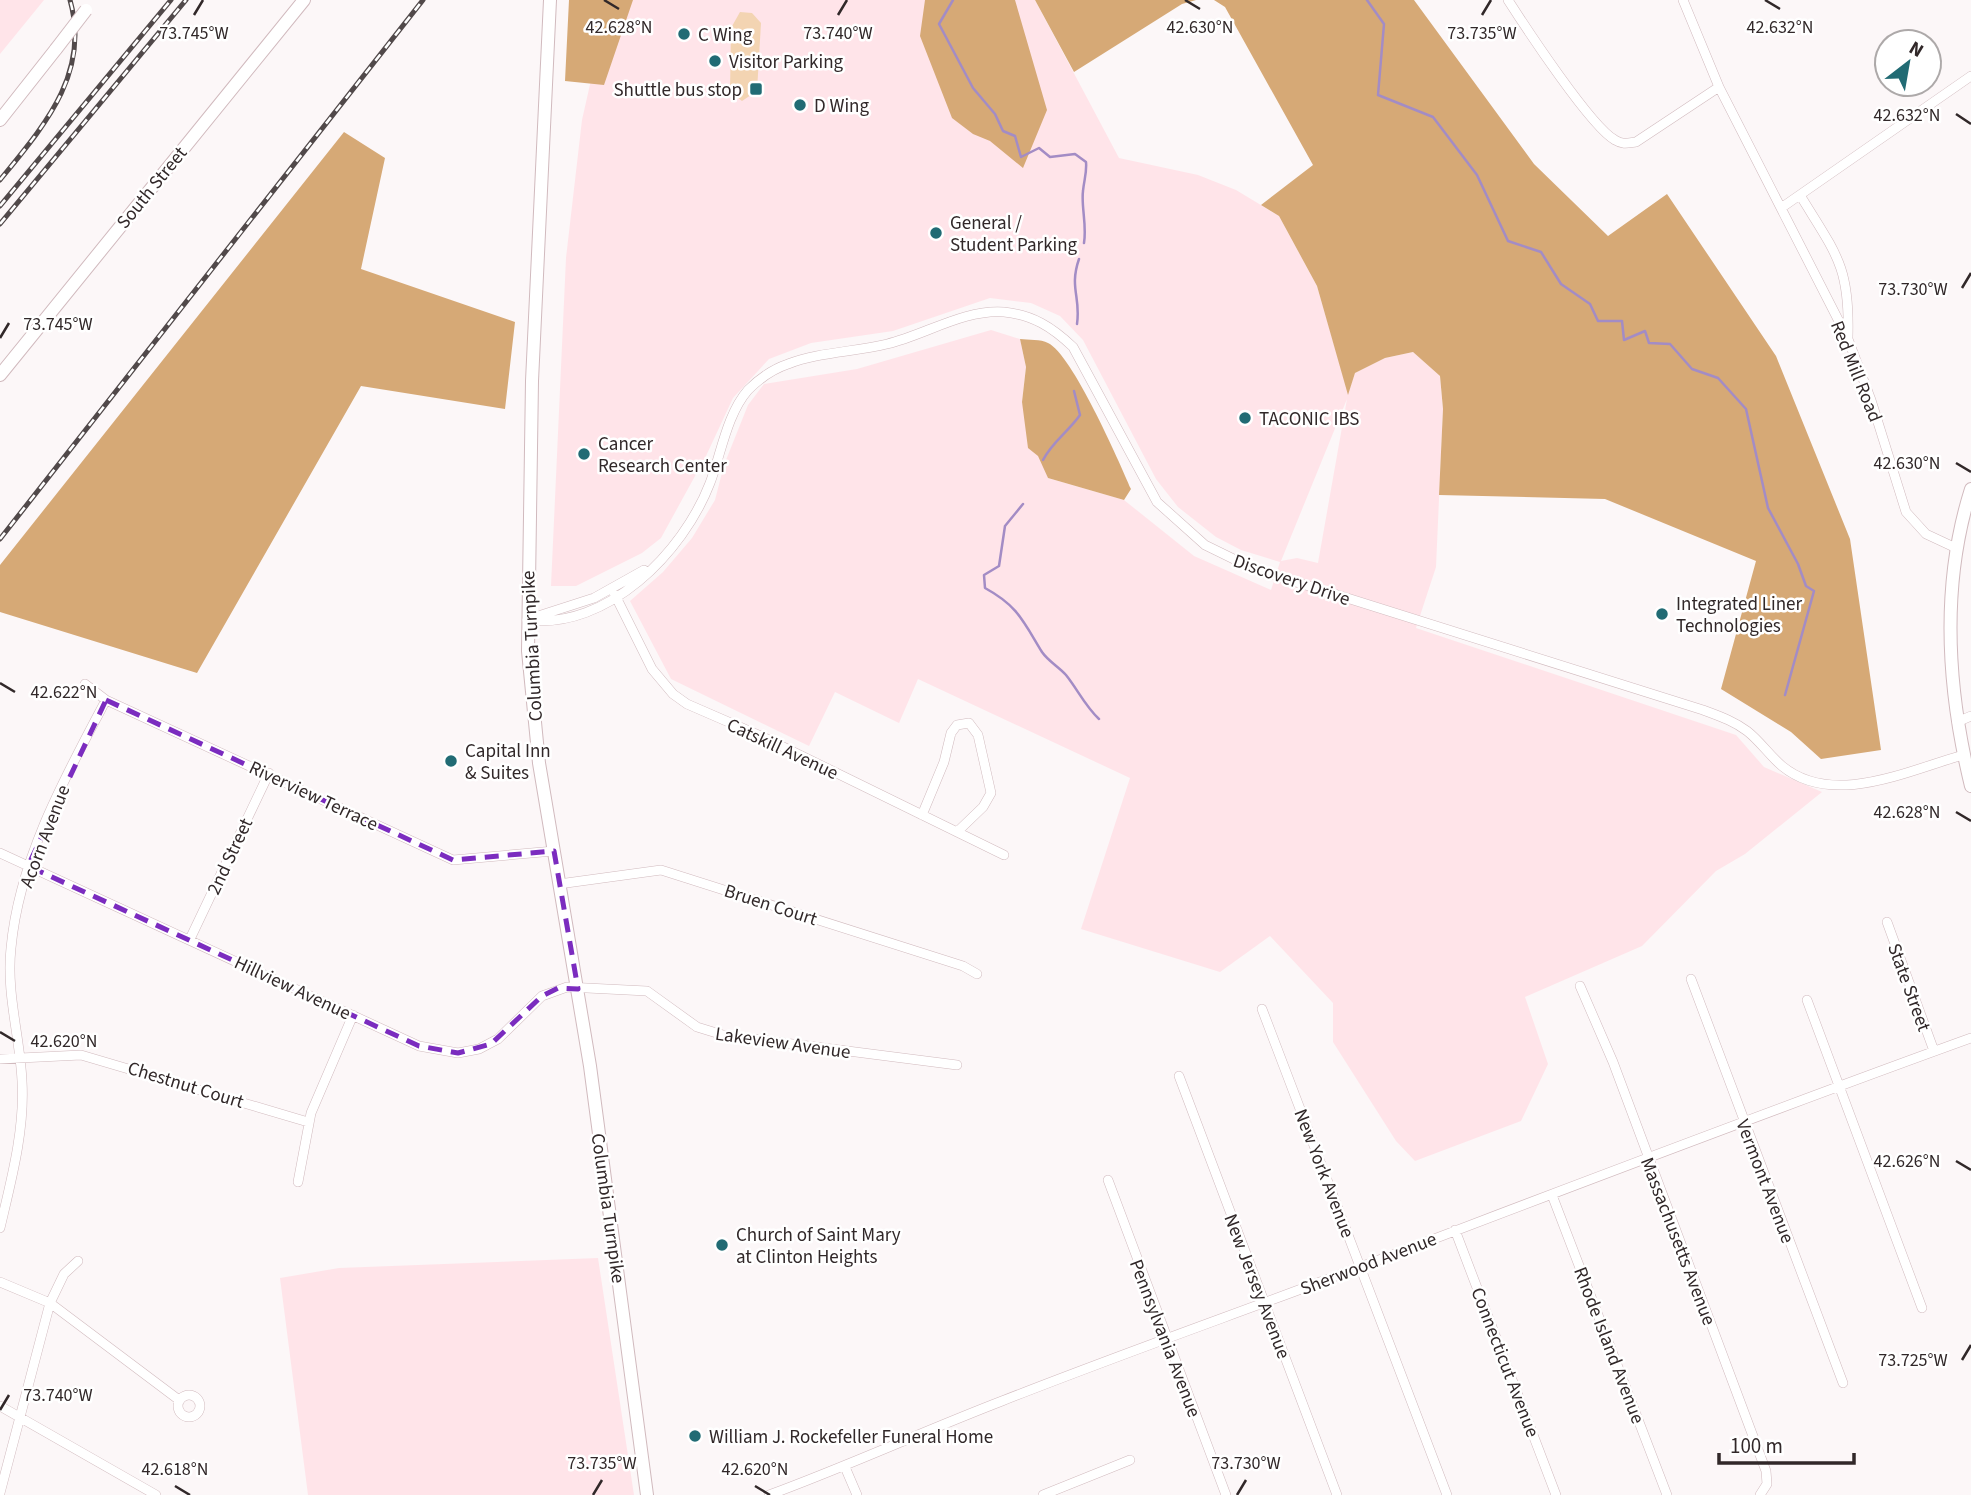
<svg xmlns="http://www.w3.org/2000/svg" width="1971" height="1495" font-family="'Source Sans 3',sans-serif">
	<rect width="100%" height="100%" fill="#fcf7f8"/>
	<path fill="#ffe4e9" fill-rule="evenodd" d="M0,0H44L0,54Z
		M609,0H1035L1119,158L1198,175L1236,190L1279,216L1317,286L1348,393L1355,373L1385,358L1413,352L1440,376L1443,409L1436,567L1416,628L1736,735L1764,767L1822,792L1745,854L1716,871L1642,946L1525,997L1548,1064L1521,1121L1415,1161L1396,1141L1333,1042V1003L1270,936L1220,972L1081,929L1130,778L918,679L899,723L835,692L809,746L671,679L630,601L663,572L692,538L715,500L724,465L748,405L764,384L857,369L991,330L1020,339L1026,367L1022,402L1048,478L1124,500L1194,556L1271,590L1280,562L1241,550L1216,537L1178,507L1156,479L1083,340L1060,316L1031,303L990,298L893,331L811,343L769,359L733,398L706,456L661,538L642,553L576,586H551L566,258L582,120ZM1347,399L1318,563L1297,558L1281,561Z
		M598,1258L634,1495H308L280,1278L339,1268Z"/>
	<path fill="#f3d4b2" d="M740,12L752,13L761,23L757,91L742,101L730,92L731,28Z"/>
	<path fill="#d6a976" d="M569,0H633L604,85L565,81Z
		M925,0H1015L1047,110L1023,168L990,141L973,134L952,118L920,36Z
		M1035,0H1196L1182,4L1074,72Z
		M1214,0H1414L1534,164L1608,236L1667,194L1776,356L1850,539L1881,750L1821,759L1791,732L1721,689L1756,561L1605,499L1439,495L1443,409L1440,376L1413,352L1385,358L1355,373L1348,395L1317,286L1279,216L1261,205L1313,165L1225,7Z
		M344,132L385,158L361,269L515,322L505,409L361,386L197,673L0,612V565Z
		M1020,339C1028,340 1041,339 1048,343C1072,354 1119,461 1131,489L1124,500L1048,478L1038,456L1028,448L1022,402L1026,367Z"/>
	<g fill="none" stroke-linecap="round" stroke-linejoin="round">
		<path stroke="#a38cc5" stroke-width="2.5" d="M953,0L939,24L973,88L995,114L1003,131L1015,136L1021,157L1039,148L1050,157L1075,154L1086,162C1087,173 1084,180 1083,191C1081,206 1087,225 1084,243
			M1367,0L1384,24L1378,95L1433,117L1477,175L1508,241L1541,252L1561,284L1590,304L1598,321H1622L1624,340L1645,331L1649,343L1670,344L1692,369L1718,378L1746,409L1768,508L1798,564L1806,586L1814,591L1785,695
			M1077,324C1081,297 1069,288 1079,259
			M1043,460C1052,442 1069,431 1080,415L1074,391
			M1023,504L1005,526L999,566L984,575L985,588C1018,606 1023,621 1042,652C1048,661 1059,667 1066,675C1078,690 1085,706 1099,719"/>
		<g stroke="#d1babe" stroke-width="10">
			<path id="minor" d="M1508,0C1526,28 1591,127 1615,140C1623,145 1628,143 1636,142L1719,87
				M1683,0L1719,87L1848,339L1871,400L1906,512L1926,534L1956,548
				M1800,195C1836,254 1850,266 1848,337
				M1781,208L1971,76
				M612,589L652,669L673,694L687,704L763,737L1004,855
				M532,618L594,598L644,570
				M527,620C607,630 683,553 710,483C721,454 727,414 748,390C759,379 773,369 788,364C819,352 855,352 887,344C925,335 964,309 1004,312C1033,315 1052,327 1073,347L1157,502L1205,545L1252,568L1703,710C1719,716 1734,721 1747,731C1760,741 1769,755 1782,766C1833,808 1909,770 1963,755
				M85,684L106,700L453,860L554,851
				M1957,722L1971,716
				M922,815L944,762L951,733L957,725L969,723L978,735L991,793L983,807L957,832
				M0,853L419,1046L458,1053L479,1049L498,1039L542,996L567,987L647,991L697,1027L723,1035L957,1065
				M559,884L661,870L963,966L977,974
				M1887,922L1934,1051
				M190,939L269,773
				M1691,979L1843,1383
				M1580,986L1613,1062L1766,1471L1767,1484L1760,1495
				M1807,1000L1922,1308
				M1262,1009L1447,1495
				M0,1059L81,1055L308,1122
				M1179,1076L1337,1495
				M1108,1180L1226,1495
				M298,1182L311,1113L353,1015
				M1552,1195L1667,1495
				M0,1228C11,1181 25,1130 22,1081C20,1037 6,993 11,948C19,860 65,777 106,700
				M1455,1230L1556,1495
				M0,1282L50,1303L179,1400
				M178 1406a11 11 0 1 1 22 0a11 11 0 1 1-22 0Z
				M0,1406L156,1495
				M845,1467L857,1495
				M0,1493L50,1303L64,1274L78,1261
				M769,1495C848,1466 924,1431 1002,1401C1121,1354 1241,1312 1360,1267C1563,1190 1766,1112 1971,1038
				M1043,1495L1130,1460"/>
		</g>
		<g stroke="#d1babe" stroke-width="14">
			<path id="major" d="M550,0L532,381L528,651L539,763L590,1066L647,1495
				M0,120L56,49
				M0,375L304,0
				M1971,489C1940,587 1947,688 1971,786"/>
		</g>
		<use href="#minor" stroke="#fff" stroke-width="9"/>
		<use href="#major" stroke="#fff" stroke-width="12"/>
		<g stroke="#51494a" stroke-width="5">
			<path id="rail" d="M0,180C43,127 91,74 70,0
				M0,206L171,0
				M0,224L186,0
				M0,539L423,0"/>
		</g>
		<use href="#rail" stroke="#fff" stroke-width="2.5" stroke-dasharray="8" stroke-linecap="butt"/>
		<g stroke="#d1babe" stroke-width="14" stroke-linecap="butt">
			<path id="major-bridge" d="M56,49L86,10"/>
		</g>
		<use href="#major-bridge" stroke="#fff" stroke-width="12"/>
	</g>
	<path fill="none" stroke="#7b2cbf" stroke-width="5" stroke-dasharray="14 9" stroke-linejoin="round" d="M106,700L453,860L554,851L578,989L558,988L542,996L491,1044L458,1053L419,1046L28,866Z"/>
	<path fill="none" stroke="#312829" stroke-width="2.5" d="M604,0L619,9M1185,0L1200,9M1765,0L1780,9M194,15L203,0M838,15L847,0M1482,15L1491,0M1956,114L1971,124M1962,288L1971,273M0,338L9,323M1956,463L1971,472M0,683L15,692M1956,812L1971,821M0,1032L15,1041M1956,1161L1971,1170M1962,1360L1971,1345M0,1410L9,1395M175,1486L190,1495M755,1486L770,1495M593,1495L602,1480M1237,1495L1246,1480"/>
	<g fill="#216b74" stroke="#fff" stroke-width="2.5">
		<circle cx="684" cy="34" r="7"/>
		<circle cx="715" cy="61" r="7"/>
		<rect x="749" y="82" width="14" height="14" rx="3.5"/>
		<circle cx="800" cy="105" r="7"/>
		<circle cx="936" cy="233" r="7"/>
		<circle cx="1245" cy="418" r="7"/>
		<circle cx="584" cy="454" r="7"/>
		<circle cx="1662" cy="614" r="7"/>
		<circle cx="451" cy="761" r="7"/>
		<circle cx="722" cy="1245" r="7"/>
		<circle cx="695" cy="1436" r="7"/>
	</g>
	<g text-anchor="middle" stroke-width="5" stroke-linejoin="round" paint-order="stroke">
		<g font-size="19" fill="#312829" stroke="#fff" text-anchor="start">
			<text x="698" y="41">C Wing</text>
			<text x="729" y="68">Visitor Parking</text>
			<text x="742" y="96" text-anchor="end">Shuttle bus stop</text>
			<text x="814" y="112">D Wing</text>
			<text x="950" y="229">General /<tspan x="950" dy="22">Student Parking</tspan></text>
			<text x="1259" y="425">TACONIC IBS</text>
			<text x="598" y="450">Cancer<tspan x="598" dy="22">Research Center</tspan></text>
			<text x="1676" y="610">Integrated Liner<tspan x="1676" dy="22">Technologies</tspan></text>
			<text x="465" y="757">Capital Inn<tspan x="465" dy="22">&amp; Suites</tspan></text>
			<text x="736" y="1241">Church of Saint Mary<tspan x="736" dy="22">at Clinton Heights</tspan></text>
			<text x="709" y="1443">William J. Rockefeller Funeral Home</text>
		</g>
		<g font-size="19" fill="#312829" stroke="#fff">
			<text transform="translate(151 187) rotate(-51)" y="7">South Street</text>
			<text transform="translate(1857 371) rotate(68)" y="7">Red Mill Road</text>
			<text transform="translate(1292 579) rotate(19)" y="7">Discovery Drive</text>
			<text transform="translate(531 646) rotate(-93)" y="7">Columbia Turnpike</text>
			<text transform="translate(783 748) rotate(25)" y="7">Catskill Avenue</text>
			<text transform="translate(314 795) rotate(25)" y="7">Riverview Terrace</text>
			<text transform="translate(44 836) rotate(-69)" y="7">Acorn Avenue</text>
			<text transform="translate(229 856) rotate(-65)" y="7">2nd Street</text>
			<text transform="translate(771 904) rotate(18)" y="7">Bruen Court</text>
			<text transform="translate(293 987) rotate(25)" y="7">Hillview Avenue</text>
			<text transform="translate(1910 987) rotate(70)" y="7">State Street</text>
			<text transform="translate(783 1042) rotate(8)" y="7">Lakeview Avenue</text>
			<text transform="translate(186 1084) rotate(17)" y="7">Chestnut Court</text>
			<text transform="translate(1325 1173) rotate(69)" y="7">New York Avenue</text>
			<text transform="translate(1766 1181) rotate(69)" y="7">Vermont Avenue</text>
			<text transform="translate(609 1208) rotate(82)" y="7">Columbia Turnpike</text>
			<text transform="translate(1679 1241) rotate(69)" y="7">Massachusetts Avenue</text>
			<text transform="translate(1368 1263) rotate(-21)" y="7">Sherwood Avenue</text>
			<text transform="translate(1258 1286) rotate(69)" y="7">New Jersey Avenue</text>
			<text transform="translate(1166 1338) rotate(69)" y="7">Pennsylvania Avenue</text>
			<text transform="translate(1610 1345) rotate(69)" y="7">Rhode Island Avenue</text>
			<text transform="translate(1506 1362) rotate(69)" y="7">Connecticut Avenue</text>
		</g>
	</g>
	<g font-size="18" text-anchor="middle" fill="#312829" stroke="#fff" stroke-width="5" stroke-linejoin="round" paint-order="stroke">
		<text x="1200" y="33">42.630°N</text>
		<text x="619" y="33">42.628°N</text>
		<text x="1780" y="33">42.632°N</text>
		<text x="194" y="39">73.745°W</text>
		<text x="838" y="39">73.740°W</text>
		<text x="1482" y="39">73.735°W</text>
		<text x="1907" y="121">42.632°N</text>
		<text x="1913" y="295">73.730°W</text>
		<text x="58" y="330">73.745°W</text>
		<text x="1907" y="469">42.630°N</text>
		<text x="64" y="698">42.622°N</text>
		<text x="1907" y="818">42.628°N</text>
		<text x="64" y="1047">42.620°N</text>
		<text x="1907" y="1167">42.626°N</text>
		<text x="1913" y="1366">73.725°W</text>
		<text x="58" y="1401">73.740°W</text>
		<text x="602" y="1469">73.735°W</text>
		<text x="1246" y="1469">73.730°W</text>
		<text x="175" y="1475">42.618°N</text>
		<text x="755" y="1475">42.620°N</text>
	</g>
	<g transform="translate(1908 63) rotate(31)"><circle r="33" fill="#ffffff" stroke="#ada9a9" stroke-width="2"/>
	<path d="M0-5L12 26L0 18L-12 26Z" fill="#216b74"/>
	<text y="-10" font-size="19" font-weight="bold" text-anchor="middle" fill="#312829">N</text>
	</g>
	<path d="M1719 1453v10h135v-10" fill="none" stroke="#312829" stroke-width="3.5"/>
	<text x="1730" y="1453" font-size="21" fill="#312829" stroke="#ffffff" stroke-width="5" paint-order="stroke">100 m</text>
</svg>
